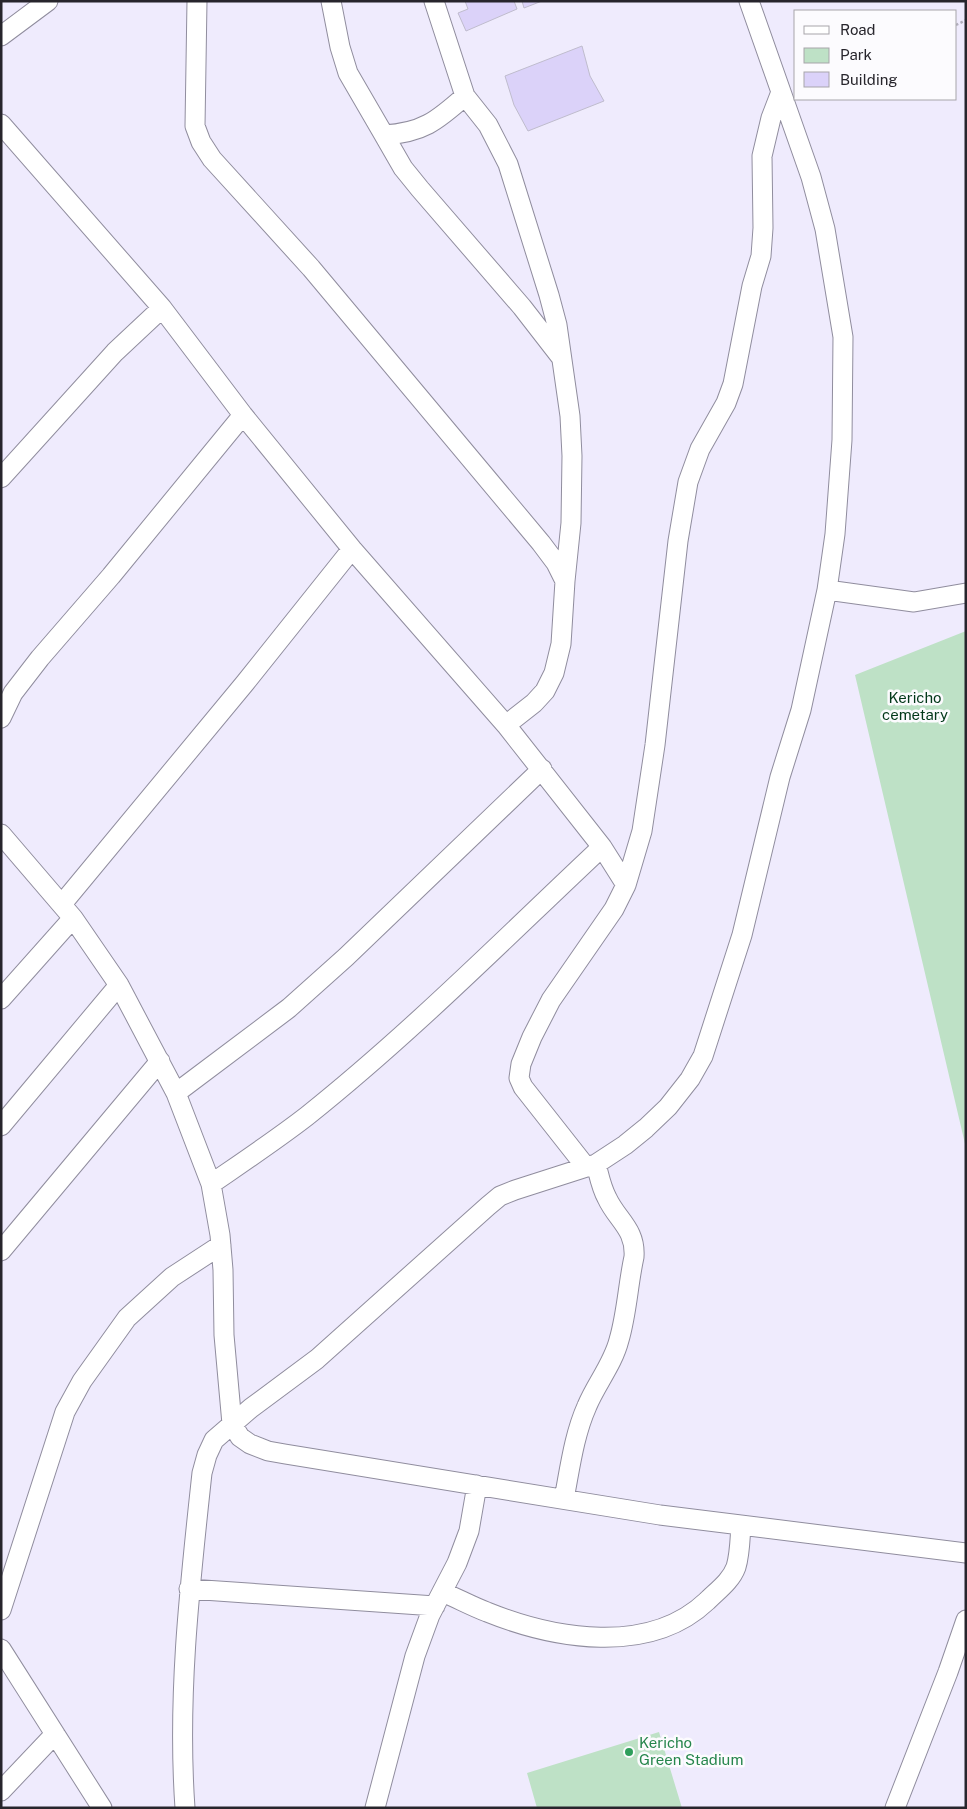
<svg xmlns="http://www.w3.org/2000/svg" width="967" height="1809" font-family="'Public Sans',sans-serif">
	<rect width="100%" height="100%" fill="#efebfd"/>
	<path fill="#bee1c6" d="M966,631V1148L855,675Z
		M659,1732L682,1808H537L527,1773Z"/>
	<path fill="#dbd2f9" stroke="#bfbccd" d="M465,1H514L517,9L466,31L458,13L468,9Z
		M522,1H542L524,8Z
		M582,46L590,76L604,101L528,131L514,105L505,76Z"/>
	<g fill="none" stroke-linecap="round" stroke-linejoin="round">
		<g stroke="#908d9e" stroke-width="21">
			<path id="minor" d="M331,1L340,47L348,73L384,135C422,133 437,121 465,96L434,1
				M1,36L48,1
				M465,96L488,125L508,164L549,295L557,325L570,416L572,456L571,523L565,581
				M1,124L162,308L243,415L352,549L506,725L534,703L545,691L554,673L561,644L565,581L556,563L541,543L311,268L212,159L201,142L195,126L197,1
				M384,135L403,168L420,189L522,307L560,356
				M1,478L115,352L162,308
				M827,590L914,602L966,593
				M1,718L13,693L40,658L111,576L243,415
				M506,725L602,847L626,885L614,909L551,1000L532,1037L521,1064L519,1078L523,1087L586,1167
				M1,834L73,918L119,985L176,1093L211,1184L220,1235L223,1270L224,1335L232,1424L240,1437L250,1444L268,1451L285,1454L660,1515L966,1553
				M626,885L642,831L655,745L678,541L688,482L700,449L726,403L733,384L752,286L761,256L763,228L762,156L771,118L781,92
				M62,904L245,683L352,549
				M1,999L73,918
				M176,1093L289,1008L346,957L542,769
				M1,1126L119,985
				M211,1184C243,1162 276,1140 307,1116C411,1033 505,938 602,847
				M1,1251L160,1061
				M564,1499C570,1468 574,1435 587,1406C596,1384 613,1364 619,1340C627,1313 628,1284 634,1257C636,1229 617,1220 607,1198C601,1187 599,1175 596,1164
				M189,1589L435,1606
				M442,1592C457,1598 471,1606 487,1612C554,1639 649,1656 707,1601C717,1591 731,1581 736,1567C740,1554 740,1538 741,1525
				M1,1610L65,1412L82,1381L127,1318L172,1277L221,1245
				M1,1649L102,1808
				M1,1791L55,1734
				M185,1808C177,1696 190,1584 202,1473L207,1455L214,1440L251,1408L317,1359L488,1206L500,1196L515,1190L596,1164L625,1145L646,1128L668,1107L690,1079L703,1056L742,935L780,777L801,710L827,590L835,534L842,440L843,337L825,229L811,177L749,1
				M375,1808L415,1656L430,1615L457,1563L469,1531L477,1485
				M895,1808L948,1672L966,1620"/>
		</g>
		<path stroke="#b1aebc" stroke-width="2.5" stroke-dasharray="2.5 2.5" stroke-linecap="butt" d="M956,25L966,20"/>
		<use href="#minor" stroke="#fff" stroke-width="19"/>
	</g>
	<circle fill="#2e9e5b" stroke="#fcfbfe" stroke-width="2" cx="629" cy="1752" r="5"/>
	<g text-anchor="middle" stroke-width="5" stroke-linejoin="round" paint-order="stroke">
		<g font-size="15" fill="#023819" stroke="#fcfbfe">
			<text x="915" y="703">Kericho<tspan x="915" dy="17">cemetary</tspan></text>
		</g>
		<g font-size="15" fill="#27864d" stroke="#fcfbfe" text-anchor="start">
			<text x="639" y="1748">Kericho<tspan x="639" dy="17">Green Stadium</tspan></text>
		</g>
	</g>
	<rect width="967" height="1809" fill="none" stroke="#27252c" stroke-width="5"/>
	<rect x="794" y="10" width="162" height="90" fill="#fcfbfe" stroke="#a7a5aa"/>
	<rect x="804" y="26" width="25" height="8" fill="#ffffff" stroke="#a7a5aa"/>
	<text x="840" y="35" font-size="15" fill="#27252c">Road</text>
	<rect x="804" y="48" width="25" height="15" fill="#bee1c6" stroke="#a7a5aa"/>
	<text x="840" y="60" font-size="15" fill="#27252c">Park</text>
	<rect x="804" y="72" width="25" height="15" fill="#dbd2f9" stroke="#a7a5aa"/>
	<text x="840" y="85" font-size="15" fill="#27252c">Building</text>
</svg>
